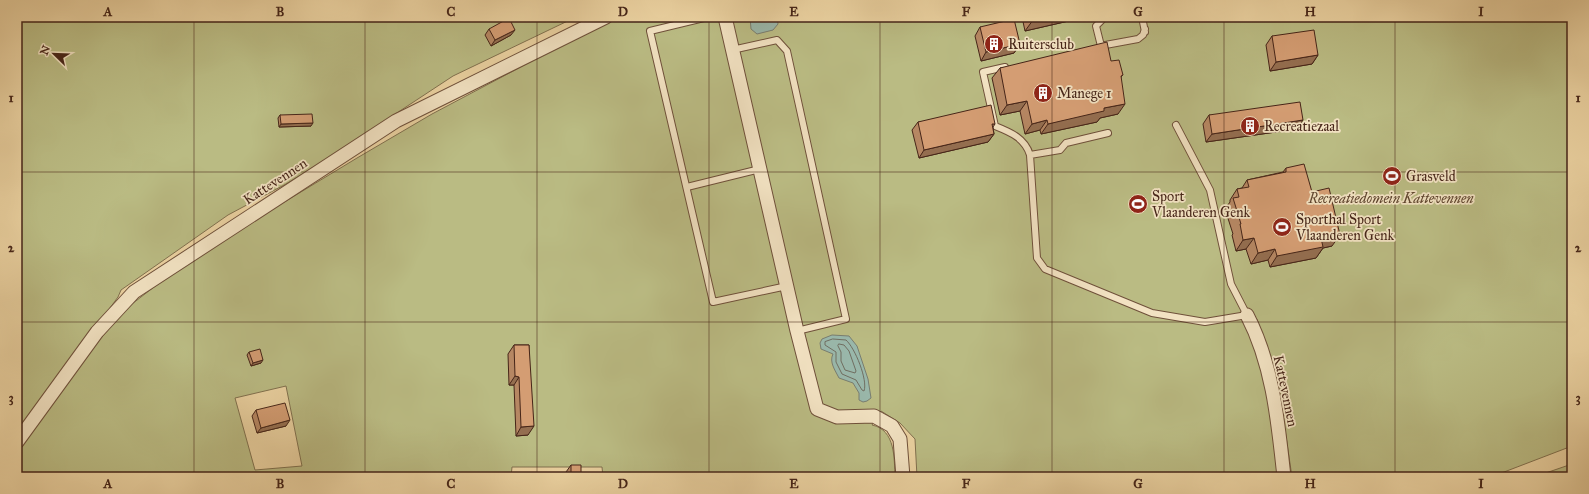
<svg xmlns="http://www.w3.org/2000/svg" width="1589" height="494" font-family="'IM FELL Great Primer',serif">
	<rect width="100%" height="100%" fill="#ebd2a1"/>
	<filter id="stains"><feTurbulence type="fractalNoise" baseFrequency=".005" numOctaves="4"/><feColorMatrix values="0 0 0 0 .2 0 0 0 0 .09 0 0 0 0 .02 0 0 0 .5 -.17"/></filter>
	<radialGradient id="worn" r=".72"><stop offset=".6" stop-color="#630" stop-opacity="0"/><stop offset="1" stop-color="#630" stop-opacity=".3"/></radialGradient>
	<path fill="#babb83" stroke="#80704e" fill-rule="evenodd" d="M17,17H576L453,76L333,155L286,184L228,215L121,290L118,297L17,435Z
		M615,17H1572V446L1491,477H1292L1279,389L1257,319L1246,322L1263,369L1281,477H917L915,439L900,423L881,411L872,425C896,430 894,459 895,477H603L602,467H512L511,477H17V450L100,339L128,307L154,287L243,227L357,158L432,114ZM286,386L302,466L255,470L235,398Z
		M1572,464V477H1534Z"/>
	<path fill="#99b7aa" stroke="#787d70" d="M750,17H777L778,24L773,30L757,34L751,29Z
		M832,335L849,336L857,346L868,379L871,398L867,401L863,402L859,400V393L853,383L839,378C835,370 829,362 833,354L821,349L820,343L822,339Z"/>
	<g fill="none" stroke-linecap="round" stroke-linejoin="round">
		<path stroke="#706e61" stroke-width="1" d="M833,339L846,340C855,348 868,380 864,391L862,390L856,380L842,374L836,362V352L825,345V342Z
			M839,344L844,345L849,351L856,371L855,373L845,370L841,361V352L838,346Z"/>
		<g stroke="#6f503a" stroke-width="8">
			<path id="lane" d="M708,17L650,31L713,302L787,286
				M1142,17L1145,32
				M1100,46L1138,39L1143,35L1145,29
				M1101,46L1096,26L1105,17
				M732,50L777,40L787,51L846,319L797,331
				M1005,67L983,72L995,126C1010,132 1025,138 1030,155L1037,258L1045,269L1152,313L1205,322L1247,315L1231,284L1210,190L1176,125
				M1030,155L1060,150L1066,143L1108,133
				M687,187L760,169"/>
		</g>
		<g stroke="#6f503a" stroke-width="15">
			<path id="street" d="M725,17L797,331L817,409L837,417L874,416L892,426L900,439L903,477
				M1247,315C1273,365 1278,422 1284,477
				M17,442L97,332L134,292L396,121L606,17"/>
		</g>
		<use href="#lane" stroke="#f2e2c2" stroke-width="6"/>
		<use href="#street" stroke="#f2e2c2" stroke-width="13"/>
	</g>
	<path fill="#b68763" stroke="#462518" d="M1022,17H1075L1073,20L1025,31Z
		M980,27L1020,44L1014,53L981,61L975,36Z
		M489,29L511,35L491,46L485,35Z
		M1272,36L1318,55L1312,64L1270,71L1266,45Z
		M1111,61L1123,75L1121,77L1118,114L1100,118L1097,122L1041,134L1040,130L1025,134L1020,111L1000,115L992,78L1000,68Z
		M280,115L311,126L279,127L278,118Z
		M1209,115L1297,129L1206,142L1203,124Z
		M918,122L995,124L993,127L994,134L988,142L919,158L912,130Z
		M1286,168L1312,192L1332,246L1323,248L1316,258L1270,267L1268,260L1251,264L1246,249L1236,251L1232,235L1233,234L1225,209L1230,202V200L1237,189L1242,188L1247,180L1283,172Z
		M514,345H529L528,435L516,436L514,385H509L508,354Z
		M249,352L261,363L251,366L247,355Z
		M256,410L286,426L257,433L252,416Z
		M571,465L581,477H566V472Z"/>
	<path fill="#946e50" stroke="#462518" d="M1048,17H1075L1073,20L1025,31L1033,20Z
		M515,30L511,35L491,46L495,40Z
		M1020,44L1014,53L981,61L986,52Z
		M1318,55L1312,64L1270,71L1276,62Z
		M1027,101L1020,111L1000,115L1007,105Z
		M1125,104L1118,114L1100,118L1097,122L1041,134L1048,124L1104,108Z
		M1047,120L1040,130L1025,134L1032,124Z
		M1303,120L1297,129L1206,142L1212,134Z
		M313,123L311,126L279,127L281,124Z
		M994,134L988,142L919,158L924,150Z
		M1340,235L1332,246L1323,248L1316,258L1270,267L1277,256L1321,238Z
		M1254,238L1246,249L1236,251L1243,240Z
		M1275,249L1268,260L1251,264L1258,253Z
		M263,360L261,363L251,366L253,363Z
		M515,376L519,377L514,385H509Z
		M290,420L286,426L257,433L261,428Z
		M534,426L528,435L516,436L521,427Z"/>
	<path fill="#d49d73" stroke="#462518" d="M1032,17H1048L1033,20Z
		M509,18L515,30L495,40L489,29Z
		M1014,19L1020,44L986,52L980,27Z
		M1314,30L1318,55L1276,62L1272,36Z
		M1107,42L1111,61L1119,60L1123,75L1121,76L1125,104L1104,108V111L1048,124L1047,120L1032,124L1027,101L1007,105L1000,68Z
		M1300,102L1303,120L1212,134L1209,115Z
		M991,105L995,124H992L994,134L924,150L918,122Z
		M312,114L313,123L281,124L280,115Z
		M1304,164L1312,192L1329,188L1340,235L1321,238L1323,247L1277,256L1275,249L1258,253L1254,238L1243,240L1240,224H1241L1233,198L1239,197L1237,189L1249,187L1247,180L1286,172V168Z
		M514,345H529L534,426L521,427L519,377L515,376Z
		M260,349L263,360L253,363L249,352Z
		M285,403L290,420L261,428L256,410Z
		M571,465H581V477H571Z"/>
	<path fill="none" stroke="#462518" stroke-width="1" stroke-opacity="0.55" d="M194,17V477M365,17V477M537,17V477M709,17V477M880,17V477M1052,17V477M1224,17V477M1395,17V477M17,172H1572M17,322H1572"/>
	<defs>
		<g id="building-disc" transform="scale(1)"><circle r="9.5" fill="#8f2418" stroke="#f2e2c2"/><path d="M-4-6H4V6H1V3H-1V6H-4ZM-2.5-4.3h1.7v1.8h-1.7ZM.8-4.3h1.7v1.8H.8ZM-2.5-1h1.7V.8h-1.7ZM.8-1h1.7V.8H.8Z" fill="#fff"/></g>
		<g id="stadium-disc" transform="scale(1)"><circle r="9.5" fill="#8f2418" stroke="#f2e2c2"/><path d="M0-5a6.5 5 0 1 0 0 10a6.5 5 0 1 0 0-10ZM-3.5-1.8h7v3.6h-7Z" fill="#fff"/></g>
	</defs>
	<g fill-rule="evenodd">
		<use href="#building-disc" x="994" y="44"/>
		<use href="#building-disc" x="1043" y="93"/>
		<use href="#building-disc" x="1250" y="126"/>
		<use href="#stadium-disc" x="1392" y="176"/>
		<use href="#stadium-disc" x="1138" y="204"/>
		<use href="#stadium-disc" x="1282" y="227"/>
	</g>
	<g text-anchor="middle" stroke-width="3.5" stroke-linejoin="round" paint-order="stroke">
		<g font-size="14" fill="#462518" stroke="#f2e2c2" text-anchor="start">
			<text x="1008" y="49">Ruitersclub</text>
			<text x="1057" y="98">Manege 1</text>
			<text x="1264" y="131">Recreatiezaal</text>
			<text x="1406" y="181">Grasveld</text>
			<text x="1152" y="201">Sport<tspan x="1152" dy="16">Vlaanderen Genk</tspan></text>
			<text x="1296" y="224">Sporthal Sport<tspan x="1296" dy="16">Vlaanderen Genk</tspan></text>
		</g>
		<g font-size="14" fill="#462518" stroke="#f2e2c2">
			<text transform="translate(275 181) rotate(-33)" y="5">Kattevennen</text>
			<text transform="translate(1286 391) rotate(78)" y="5">Kattevennen</text>
		</g>
		<g font-size="14" font-style="italic" fill="#5d432d" stroke="#f2e2c2">
			<text x="1391" y="203">Recreatiedomein Kattevennen</text>
		</g>
	</g>
	<rect width="1589" height="494" fill="none" stroke="#ebd2a1" stroke-width="44"/>
	<g transform="translate(54 54) rotate(293)" stroke="#f2e2c2" stroke-width="3" paint-order="stroke">
	<path d="M0-3L7 15L0 10L-7 15Z" fill="#462518"/>
	<text y="-6" font-size="11" font-weight="bold" text-anchor="middle" fill="#462518">N</text>
	</g>
	<rect x="22" y="22" width="1545" height="450" fill="none" stroke="#462518" stroke-width="1.5"/>
	<g font-size="13" text-anchor="middle" font-weight="bold" fill="#462518">
		<text x="108" y="16">A</text>
		<text x="280" y="16">B</text>
		<text x="451" y="16">C</text>
		<text x="623" y="16">D</text>
		<text x="794" y="16">E</text>
		<text x="966" y="16">F</text>
		<text x="1138" y="16">G</text>
		<text x="1310" y="16">H</text>
		<text x="1481" y="16">I</text>
		<text x="11" y="102">1</text>
		<text x="1578" y="102">1</text>
		<text x="11" y="252">2</text>
		<text x="1578" y="252">2</text>
		<text x="11" y="402">3</text>
		<text x="1578" y="402">3</text>
		<text x="108" y="488">A</text>
		<text x="280" y="488">B</text>
		<text x="451" y="488">C</text>
		<text x="623" y="488">D</text>
		<text x="794" y="488">E</text>
		<text x="966" y="488">F</text>
		<text x="1138" y="488">G</text>
		<text x="1310" y="488">H</text>
		<text x="1481" y="488">I</text>
	</g>
	<rect width="100%" height="100%" filter="url(#stains)"/>
	<rect width="100%" height="100%" fill="url(#worn)"/>
</svg>
